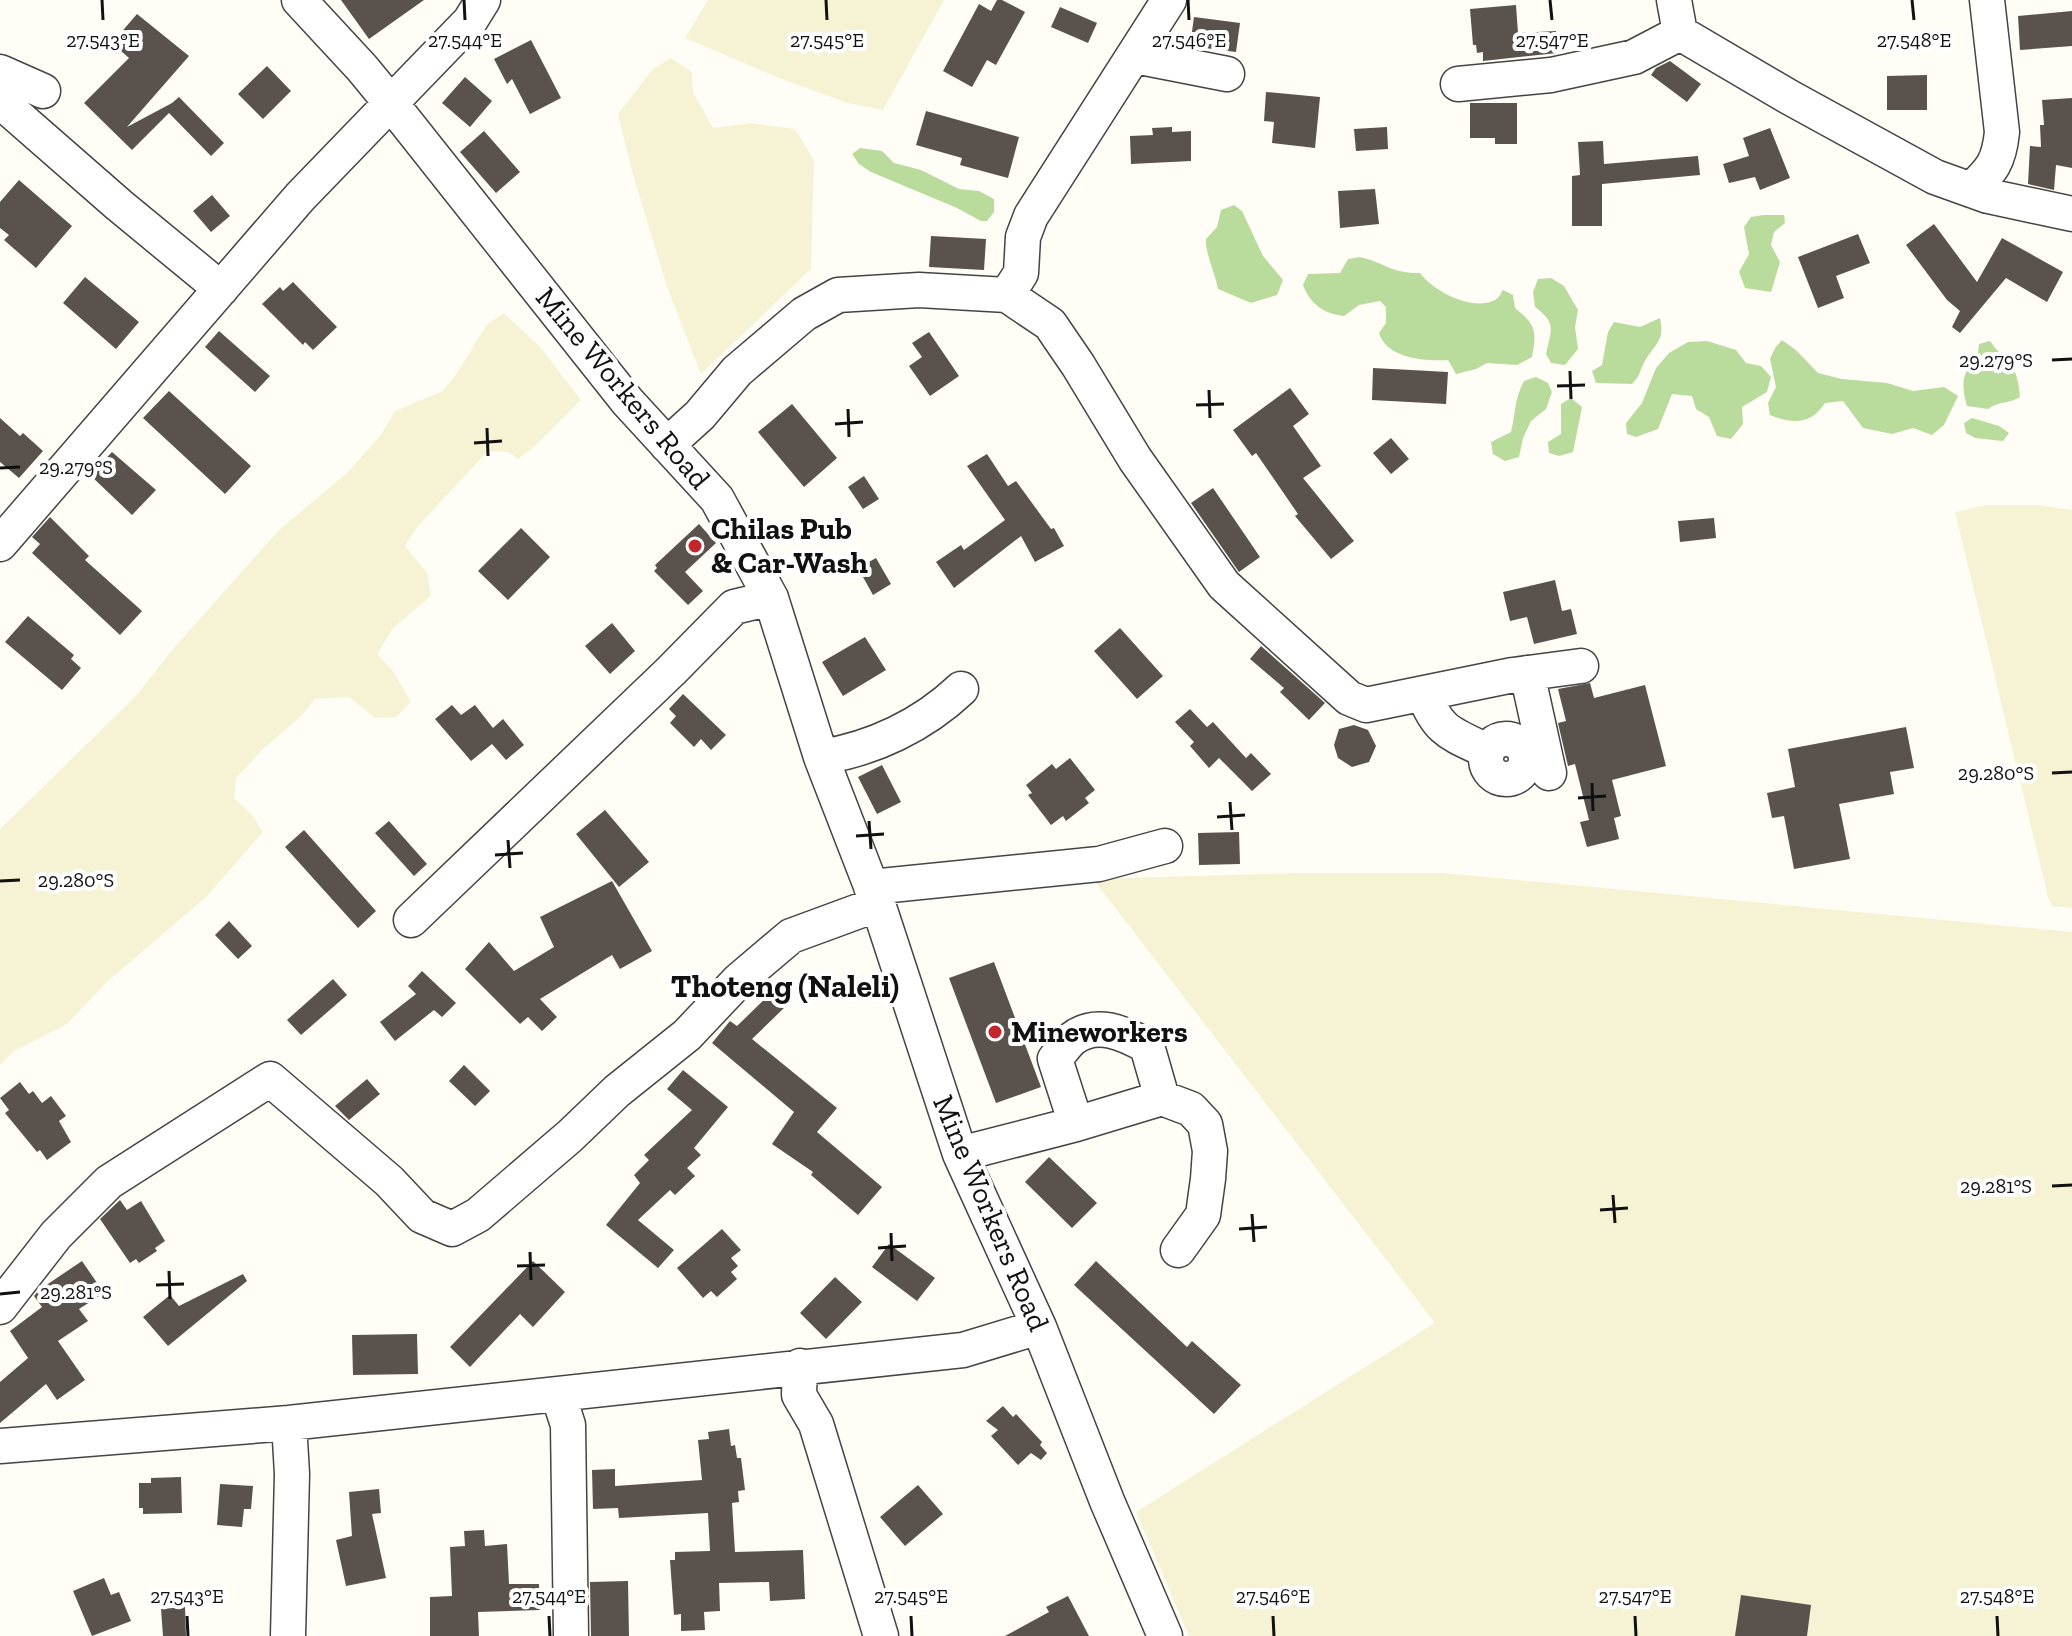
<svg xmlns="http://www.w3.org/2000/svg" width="2072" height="1636" font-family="'Zilla Slab',serif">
	<rect width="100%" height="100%" fill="#fffdf5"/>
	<path fill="#f6f3d4" d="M708,0H944L883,110L848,103L784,80L685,38Z
		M671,58L692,72L693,92L713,128L751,123L795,129L814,160L811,269L701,374L667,287L632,171L618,114L653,69Z
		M504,313L541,348L581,400L535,446L518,459L508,452L488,451L417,527L405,546L427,573L431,596L393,628L377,654L393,671L411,702L396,717L375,718L349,697L315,699L301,716L262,750L236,778L234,798L253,816L263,832L206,897L107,982L67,1024L14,1051L0,1065V829L136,696L173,649L279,530L347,473L380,436L395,411L443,391L457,373L487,324Z
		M1986,505H2038L2072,510V908L2052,906L2048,897L1955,512Z
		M1299,873H1443L2072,932V1636H1189L1136,1512L1435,1323L1093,879Z"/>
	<path fill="#b9dc9c" d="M860,148L882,151L894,163L921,170L959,189L979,191L994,199V212L987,221H981L957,208L871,172L859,164L852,154Z
		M1234,205L1242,211L1263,256L1283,280L1277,295L1251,303L1218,289C1215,273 1205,252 1206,239L1217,227L1221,210Z
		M1763,215H1784L1785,223L1774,232L1771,245L1780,262L1771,292L1745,288L1739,272L1749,254L1744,227L1751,217Z
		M1360,257C1385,263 1393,274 1420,273C1433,291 1473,312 1495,300C1499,298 1501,293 1503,290L1513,295L1515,308C1536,325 1537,331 1532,357L1517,365L1487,363L1476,369L1456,374L1448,360C1425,361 1387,359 1379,333L1386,323V307L1380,301L1359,305L1344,316C1324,314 1310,304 1303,285L1308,274L1340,273L1348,259Z
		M1551,278L1564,286L1578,310L1575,327L1578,349L1565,365L1551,363L1546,354C1551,330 1557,323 1535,307L1533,292L1538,279Z
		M1660,318C1665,342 1655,343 1645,361C1639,371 1641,375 1632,384L1596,383L1592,371L1602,365L1608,332L1614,322L1640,327Z
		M1782,340L1796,350L1818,373L1842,379L1887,383L1913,391L1944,387L1958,396L1944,425L1932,435L1913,428L1892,434L1863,428L1843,401L1825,403C1811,425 1792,424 1770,415L1768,403L1776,387L1770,359L1775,348Z
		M1707,341L1736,350L1746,363L1761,366L1771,377L1767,392L1742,407L1743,424L1731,439L1717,436L1709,417L1696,409L1692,396L1672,394L1658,429L1636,437L1627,434L1626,423L1642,403L1656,368L1669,353L1688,342Z
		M1990,341C2009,367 2017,361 2020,397C2009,404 1998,401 1988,409L1967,406C1962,388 1960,372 1977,361L1979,344Z
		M1536,377L1548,383L1552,392L1546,409L1531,421L1523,438L1519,457L1505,461L1493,454L1491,442L1511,432C1516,413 1514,400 1524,381Z
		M1571,398L1582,407L1573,452L1559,456L1549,453L1548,442L1561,434V404Z
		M1972,418L1999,426L2009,433L2003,441L1975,438L1966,433L1964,423Z"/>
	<path fill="#5a524d" d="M341,0H424L369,39Z
		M997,0H1002L1025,12L996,65L987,60L972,87L943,71L979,4L991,11Z
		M1516,5L1518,33L1556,31L1557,53L1483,61V52L1477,53L1476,45H1473L1470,9Z
		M1060,7L1097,23L1088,43L1051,27Z
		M2072,11V46L2020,50L2018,16Z
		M137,14L189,56L127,127L172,103L179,97L224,143L211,156L169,113L132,150L84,103L129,58L112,43Z
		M1194,17L1240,23L1236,52L1190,46Z
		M531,40L561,98L530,114L512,79L507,84L494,59Z
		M1670,61L1701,84L1687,102L1651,75L1656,68Z
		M267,66L291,91L263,119L238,94Z
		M1927,75V110H1887V76Z
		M465,77L492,101L470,127L442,103Z
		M1266,92L1320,97L1315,148L1272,143L1274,122L1264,121Z
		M2072,98V168L2056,165L2054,190L2028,184L2030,146L2041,147L2040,125H2044L2042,100Z
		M1470,103H1517V144H1495V138H1470Z
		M926,111L1019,137L1008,178L960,165L962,158L916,145Z
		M1172,127V132L1191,131V161L1131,164L1130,136L1153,135L1152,128Z
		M1387,127L1388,149L1356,151L1354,129Z
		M1770,128L1790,178L1760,190L1755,177L1729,183L1723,164L1749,156L1743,138Z
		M484,131L520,172L496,193L460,152Z
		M1603,141L1604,164L1698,156L1700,175L1602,184V226H1572V176L1580,175L1578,142Z
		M19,180L72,226L36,268L4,240L9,235L0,228V202Z
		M1375,189L1379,224L1340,228L1338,191Z
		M212,195L230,216L211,232L193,211Z
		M1934,224L1977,282L2002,238L2063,272L2047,302L2006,278L1960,333L1952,327L1960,311L1947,300L1906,245Z
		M1858,234L1870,263L1836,276L1844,298L1818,308L1798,257Z
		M931,236L986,239L984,270L929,267Z
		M85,277L139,322L116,349L63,303Z
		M293,282L337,327L313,350L305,342L303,345L262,304L280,287L283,291Z
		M219,331L270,376L255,392L205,347Z
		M929,332L959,376L930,396L909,366L922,357L912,343Z
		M1373,368L1448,372L1446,404L1372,400Z
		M1290,388L1309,414L1293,426L1321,466L1303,478L1354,541L1331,559L1295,516L1298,514L1256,453L1252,456L1233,430Z
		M169,391L251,466L225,494L143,418Z
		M792,404L837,458L804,487L758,432Z
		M0,418L20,436L23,433L43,451L19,478L0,462Z
		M1391,438L1409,459L1391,474L1373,453Z
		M112,452L156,490L132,515L90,475Z
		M987,454L1008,486L1016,481L1051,529L1054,528L1064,546L1035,562L1021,536L954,588L936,562L961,545L964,550L1005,520L967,466Z
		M864,476L879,499L863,509L848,487Z
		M1213,488L1260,557L1239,572L1191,503Z
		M50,517L89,556L85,560L142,611L120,635L32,553L40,544L32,537Z
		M1714,518L1716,538L1680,542L1678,521Z
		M699,524L716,543L685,572L703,591L688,605L654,571L657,568L655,565Z
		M521,528L550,557L508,600L478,571Z
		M876,558L891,584L873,595L858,568Z
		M1555,580L1562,611L1571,609L1577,634L1534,644L1527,617L1510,621L1503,592Z
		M28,616L74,655L71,659L81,668L62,690L5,642Z
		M612,623L635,651L610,674L585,646Z
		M1120,628L1163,676L1137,699L1094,651Z
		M865,637L886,670L843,696L822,662Z
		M1261,646L1325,703L1309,720L1280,692L1284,688L1250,659Z
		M1590,683L1594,698L1645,685L1666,766L1612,780L1621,816L1614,818L1619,839L1587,847L1580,822L1589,820L1575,764L1568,766L1558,723L1566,721L1558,689Z
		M683,694L726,735L711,750L701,739L694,747L670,723L676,716L669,709Z
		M452,705L461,715L475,705L493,728L503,719L524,745L506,760L492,744L471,761L435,719Z
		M1190,709L1207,727L1213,722L1246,758L1251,753L1271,774L1252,791L1219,758L1209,768L1190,746L1194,742L1175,722Z
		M1354,725L1368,730L1376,746L1369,762L1352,767L1338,758L1334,745L1339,729Z
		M1906,727L1914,768L1890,772L1894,794L1839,804L1850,859L1794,869L1784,816L1772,818L1767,793L1795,787L1788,749Z
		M1070,758L1095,790L1085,798L1089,803L1066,821L1063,816L1051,825L1028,795L1032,793L1026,785L1052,764L1056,769Z
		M882,765L901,802L877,814L858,777Z
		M605,810L649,862L619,887L576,834Z
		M389,821L427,864L414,876L375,833Z
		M304,830L376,911L358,928L285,847Z
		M1239,832L1240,864L1199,865L1198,833Z
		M612,881L652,951L620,969L612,955L540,999L557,1017L542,1031L528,1017L520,1024L465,969L489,942L514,971L554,947L540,917Z
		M229,921L252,946L238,959L215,935Z
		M994,962L1041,1087L996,1103L949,978Z
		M422,971L456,1003L442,1017L434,1010L395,1041L380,1022L416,994L408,986Z
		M333,979L347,995L301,1035L287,1020Z
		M770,994L784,1008L752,1039L837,1108L817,1132L882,1187L858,1215L811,1175L813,1172L772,1144L794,1112L712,1043L730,1021L737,1026Z
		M464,1065L490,1091L475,1106L449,1081Z
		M683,1070L728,1107L694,1148L701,1155L687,1168L695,1176L675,1195L670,1190L638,1220L674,1250L658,1268L606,1225L640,1183L634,1175L649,1160L644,1155L692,1110L667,1089Z
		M367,1079L380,1094L349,1120L335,1106Z
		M20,1082L29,1094L33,1091L42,1103L51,1096L66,1116L59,1121L71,1142L47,1160L40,1150L37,1152L5,1113L9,1110L0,1098Z
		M1049,1157L1097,1203L1072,1228L1025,1182Z
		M120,1200L127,1210L141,1201L165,1241L155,1248L157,1251L139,1263L136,1259L130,1263L100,1219Z
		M722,1229L741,1250L731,1258L738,1266L731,1272L737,1279L717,1297L711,1291L703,1298L677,1268Z
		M889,1244L935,1278L917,1301L872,1267Z
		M82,1261L104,1293L79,1309L88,1321L58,1341L85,1380L57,1400L46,1384L0,1423V1382L28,1358L10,1331L42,1307L34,1296L39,1290Z
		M533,1261L565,1292L533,1327L520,1314L470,1367L450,1347Z
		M1096,1261L1187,1347L1192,1341L1241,1385L1214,1414L1074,1285Z
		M243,1274L247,1281L168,1346L143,1317L170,1295L179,1306Z
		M835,1277L862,1302L826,1339L800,1313Z
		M417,1334L418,1374L353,1375L352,1335Z
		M1003,1406L1013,1417L1016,1414L1042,1442L1040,1445L1047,1453L1041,1460L1031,1453L1018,1465L991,1436L998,1430L986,1421Z
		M729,1429L731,1446L735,1445L737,1458H741L745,1490L738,1491L739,1502L732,1503L735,1552L803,1550L805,1599L770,1601L769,1582L719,1583L720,1611L704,1612L705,1630L681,1631V1614L674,1615L670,1560H675V1552L710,1551L708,1513L619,1518L618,1508L593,1509L592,1470L615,1469V1486L702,1480L698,1440L709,1439L708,1432Z
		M181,1477L182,1513L143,1514V1508H139V1483H151V1478Z
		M220,1484L253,1486L251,1509H244L242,1527L217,1525Z
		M918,1485L943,1514L905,1546L880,1517Z
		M379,1489L381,1513L372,1514L386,1578L346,1586L336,1540L352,1536L349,1492Z
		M484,1530L485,1546L507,1544L509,1584H539L540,1610L478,1612L479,1636H430V1597L452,1596L450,1547L465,1546L464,1531Z
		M104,1578L111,1595L119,1592L131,1621L92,1636L73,1591Z
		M628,1581L629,1636H591L590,1582Z
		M1741,1595L1811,1605L1807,1636H1735Z
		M1068,1596L1089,1636H1005L1049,1612L1046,1607Z
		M185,1607L186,1636H163L161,1609Z"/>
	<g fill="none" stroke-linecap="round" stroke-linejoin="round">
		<g stroke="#444" stroke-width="37">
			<path id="minor" d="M299,0L362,68L390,102L627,401L717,499L771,598L821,757L878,904L960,1154L1039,1327L1107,1501L1165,1636
				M1674,0L1680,33L1789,97L1935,177L1988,196L2072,214
				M1135,56L1227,74
				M0,72L43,91
				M1458,84L1551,75L1634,57L1680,33
				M0,101L119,205L221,289
				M1971,190C1992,170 1999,162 2002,132L1987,0
				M1007,295L1021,273L1023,237L1031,216L1169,0
				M667,445L700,415L737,371L804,314L838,295L919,290L1007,295L1050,324L1078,365L1135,459L1224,585L1349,698L1366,705L1513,675L1581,666
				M0,544L300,197L470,21L483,0
				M1527,673L1549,773
				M1424,694C1438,732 1452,734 1487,751
				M1486 759a20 20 0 1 1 40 0a20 20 0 1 1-40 0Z
				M821,757C873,749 923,725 961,689
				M871,887L1099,864L1165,846
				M411,920L671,671L734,607L771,598
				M1076,1124L1055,1059C1060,1053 1066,1044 1072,1039C1096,1020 1124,1033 1147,1046L1162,1098
				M960,1154L1076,1124L1162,1098L1191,1109L1205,1124L1210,1151L1208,1179L1203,1215L1178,1250
				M0,1307L56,1235L109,1182L270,1079L389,1181L422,1216L452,1229L478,1215L570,1136L617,1091L687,1035L739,980L791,936L878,904
				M800,1366L799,1395L816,1424L881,1636
				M558,1394L568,1425L571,1636
				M0,1446L289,1423L963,1350L1039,1327
				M288,1636L292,1474L289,1423"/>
		</g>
		<use href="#minor" stroke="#fff" stroke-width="34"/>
	</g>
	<path fill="none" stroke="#111" stroke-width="3" d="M102,0L103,20M464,0L465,20M826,0L827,20M1188,0L1189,20M1550,0L1552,20M1912,0L1914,20M2052,360L2072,359M1570,371L1571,399M1557,386L1585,385M1209,390L1210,418M1196,405L1224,404M848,409L849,437M835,424L863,422M487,428L488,456M474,443L502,441M0,468L20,467M2052,773L2072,772M1592,783L1593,811M1578,798L1606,796M1230,802L1232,830M1217,817L1245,815M869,821L871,849M856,836L884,834M508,840L510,868M495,855L523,853M0,881L20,880M2052,1186L2072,1185M1613,1195L1615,1223M1600,1210L1628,1208M1252,1214L1254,1242M1239,1229L1267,1227M891,1233L892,1261M878,1248L906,1246M530,1252L531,1280M517,1266L545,1265M169,1271L170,1299M156,1285L184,1284M0,1294L20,1292M187,1616L188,1636M549,1616L550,1636M911,1616L912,1636M1273,1616L1274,1636M1635,1616L1636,1636M1997,1616L1998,1636"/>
	<g fill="#c4262e" stroke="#fff" stroke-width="3">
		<circle cx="695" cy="546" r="8"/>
		<circle cx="995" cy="1032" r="8"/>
	</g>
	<g text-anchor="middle" stroke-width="8" stroke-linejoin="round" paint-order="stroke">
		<g font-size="30" fill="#111" stroke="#fff">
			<text transform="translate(623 388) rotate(50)" y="10">Mine Workers Road</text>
			<text transform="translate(991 1213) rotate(67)" y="10">Mine Workers Road</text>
		</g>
		<g font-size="30" font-weight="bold" fill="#111" stroke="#fff" text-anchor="start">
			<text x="711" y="539">Chilas Pub<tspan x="711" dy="34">&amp; Car-Wash</tspan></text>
			<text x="1011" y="1042">Mineworkers</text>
		</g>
		<g font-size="32" font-weight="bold" fill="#111" stroke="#fff">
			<text x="785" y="997">Thoteng (Naleli)</text>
		</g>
	</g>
	<g font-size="20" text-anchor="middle" fill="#111" stroke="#fff" stroke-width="8" stroke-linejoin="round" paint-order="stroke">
		<text x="103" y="47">27.543°E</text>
		<text x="465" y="47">27.544°E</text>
		<text x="827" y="47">27.545°E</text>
		<text x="1189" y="47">27.546°E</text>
		<text x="1552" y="47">27.547°E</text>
		<text x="1914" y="47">27.548°E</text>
		<text x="1996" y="367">29.279°S</text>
		<text x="76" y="474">29.279°S</text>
		<text x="1996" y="780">29.280°S</text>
		<text x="76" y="887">29.280°S</text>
		<text x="1996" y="1193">29.281°S</text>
		<text x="76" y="1299">29.281°S</text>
		<text x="187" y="1603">27.543°E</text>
		<text x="549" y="1603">27.544°E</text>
		<text x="911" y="1603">27.545°E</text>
		<text x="1273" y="1603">27.546°E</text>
		<text x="1635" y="1603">27.547°E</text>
		<text x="1997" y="1603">27.548°E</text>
	</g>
</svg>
